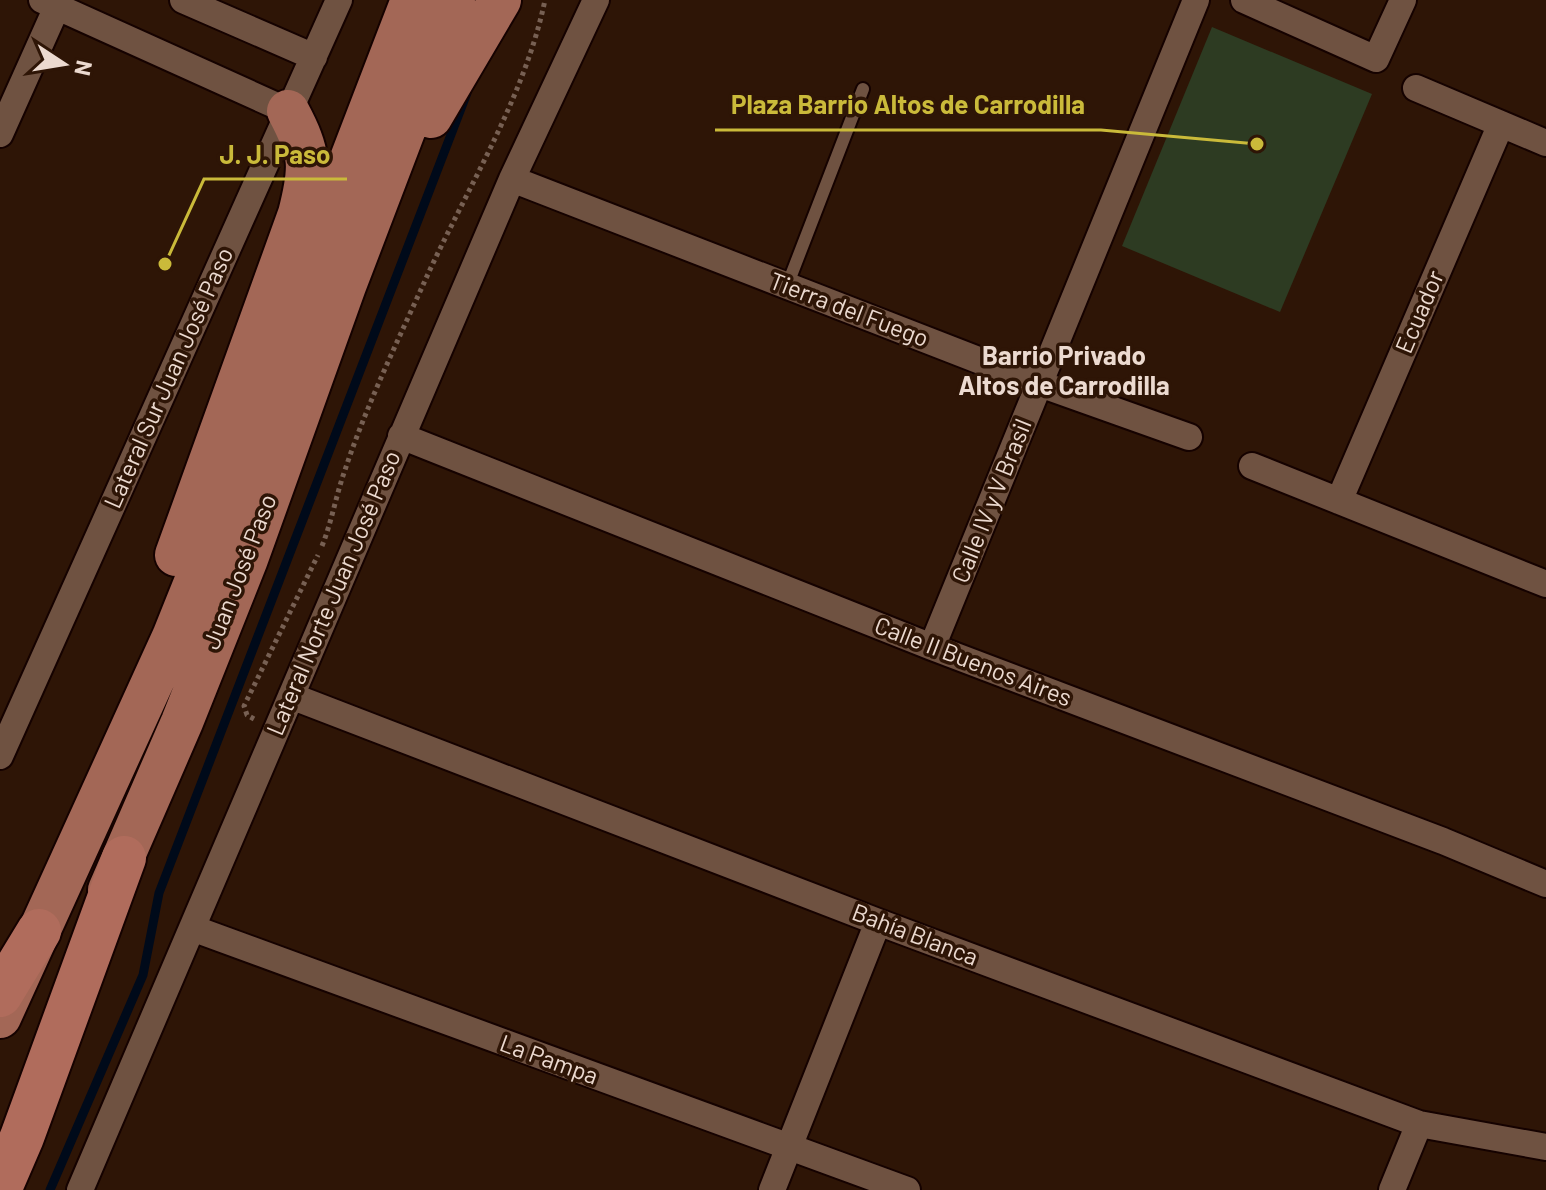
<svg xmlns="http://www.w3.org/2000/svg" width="1546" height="1190" font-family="Barlow,sans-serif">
	<rect width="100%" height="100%" fill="#2e1506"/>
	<path fill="#2d3b22" d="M1212,27L1372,94L1280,312L1122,246Z"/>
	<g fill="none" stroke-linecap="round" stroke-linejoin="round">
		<path stroke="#000a1a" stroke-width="9" d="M50,1190L143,975L159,893L467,93"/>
		<g stroke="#150200" stroke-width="16">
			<path id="service" d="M787,286L863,89"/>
		</g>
		<g stroke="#150200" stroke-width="30">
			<path id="minor" d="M42,0L288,111
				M183,0L314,57
				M1244,0L1376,59L1403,0
				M1416,88L1546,143
				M0,134L60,0
				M512,179L1040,384L1189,437
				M401,436L932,647L1443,841L1546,884
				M1252,466L1546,584
				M1339,501L1501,124
				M932,647L1196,0
				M291,696L878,922L1419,1124L1546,1147
				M0,756L339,0
				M192,928L907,1190
				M80,1190L512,179L596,0
				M772,1190L878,922
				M1392,1190L1419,1124"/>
		</g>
		<g stroke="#150200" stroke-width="46">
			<path id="trunk" d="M431,117L500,0
				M176,555L299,214C311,167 311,154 288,111
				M109,890L182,722L247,559L345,286L454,0
				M0,1017L173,637L228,500L332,208L412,0"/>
		</g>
		<g stroke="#150200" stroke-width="48">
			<path id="motorway" d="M0,995L39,931
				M0,1188L22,1137L124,858"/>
		</g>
		<path stroke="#776053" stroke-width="5" stroke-dasharray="4 4" stroke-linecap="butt" d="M322,546C332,521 336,495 345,470C366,406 400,336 428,274C469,185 525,96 545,0
			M254,719L247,715L244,706L318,555"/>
		<use href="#service" stroke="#6f5241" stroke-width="12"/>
		<use href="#minor" stroke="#6f5241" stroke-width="26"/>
		<use href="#trunk" stroke="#a36756" stroke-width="42"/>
		<use href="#motorway" stroke="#b06c5c" stroke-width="44"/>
	</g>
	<g text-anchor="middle" stroke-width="7" stroke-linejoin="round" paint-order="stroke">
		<g font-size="24" fill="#ecdad0" stroke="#2e1506">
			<text transform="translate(849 310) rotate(21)" y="8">Tierra del Fuego</text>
			<text transform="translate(1420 312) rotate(-67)" y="8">Ecuador</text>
			<text transform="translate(169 378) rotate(-66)" y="8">Lateral Sur Juan José Paso</text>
			<text transform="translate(992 501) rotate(-68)" y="8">Calle IV y V Brasil</text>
			<text transform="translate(240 572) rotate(-69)" y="8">Juan José Paso</text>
			<text transform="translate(334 593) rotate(-67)" y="8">Lateral Norte Juan José Paso</text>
			<text transform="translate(973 662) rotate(21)" y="8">Calle II Buenos Aires</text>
			<text transform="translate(915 935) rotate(21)" y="8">Bahía Blanca</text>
			<text transform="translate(549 1060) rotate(20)" y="8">La Pampa</text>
		</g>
		<g font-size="26" font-weight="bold" fill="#ecdad0" stroke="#2e1506">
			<text x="1064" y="365">Barrio Privado<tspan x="1064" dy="30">Altos de Carrodilla</tspan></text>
		</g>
	</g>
	<path fill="none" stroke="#caba3a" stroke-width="3" d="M1257 144L1101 130H715M165 264L204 179H347"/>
	<g fill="#caba3a" stroke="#2e1506" stroke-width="3">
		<circle cx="1257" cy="144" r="8"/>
		<circle cx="165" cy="264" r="8"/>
	</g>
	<g font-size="26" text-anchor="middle" font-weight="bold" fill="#caba3a" stroke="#2e1506" stroke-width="7" stroke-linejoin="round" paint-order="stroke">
		<text x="908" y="114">Plaza Barrio Altos de Carrodilla</text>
		<text x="275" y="164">J. J. Paso</text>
	</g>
	<g transform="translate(64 64) rotate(102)" stroke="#2e1506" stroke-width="6" paint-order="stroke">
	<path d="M0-6L14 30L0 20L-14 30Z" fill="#ecdad0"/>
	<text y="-12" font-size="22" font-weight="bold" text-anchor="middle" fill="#ecdad0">N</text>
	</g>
</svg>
